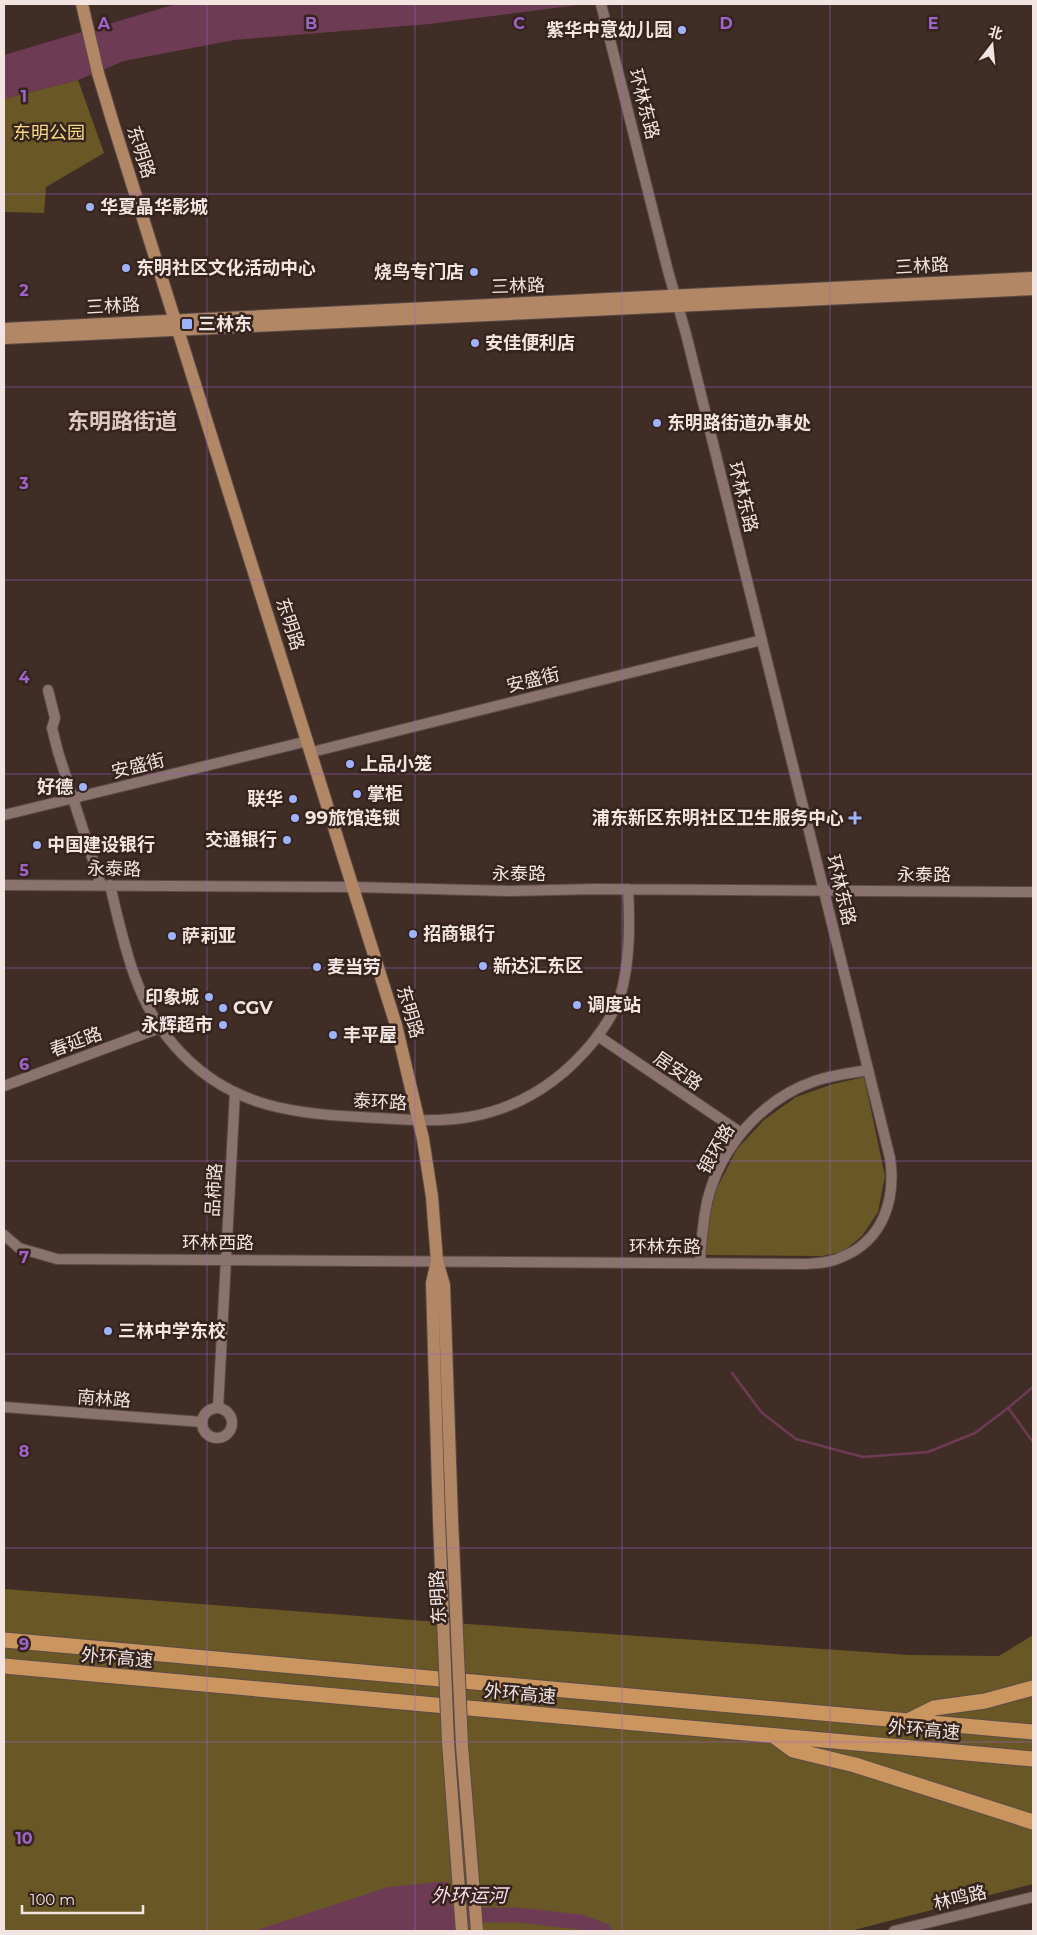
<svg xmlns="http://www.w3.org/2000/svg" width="1037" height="1935" font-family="Montserrat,'Noto Sans SC',sans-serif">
	<rect width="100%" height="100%" fill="#402d26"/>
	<path fill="#695825" d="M78,80L104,153L46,187L44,213L5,212L4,244V99Z
		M864,1077L885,1176L878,1212L862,1236L842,1252L822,1256L706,1255L708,1221L717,1188L737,1149L764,1120L796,1097L833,1084Z
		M4,1589L424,1621L910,1655L999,1656L1033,1635V1884L850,1931H4Z"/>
	<path fill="#6e3b55" d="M176,4H585L430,24L234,40L124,61L78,80L4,99V55Z
		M436,1882H448L455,1931H254L388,1887Z"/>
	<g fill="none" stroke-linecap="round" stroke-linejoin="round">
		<path stroke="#6e3b55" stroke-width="2.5" d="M732,1373L762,1413L796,1439L863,1457L928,1452L975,1433L1008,1408L1033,1387
			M1009,1409L1033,1442"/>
		<path stroke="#6e3b55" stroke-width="15" d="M432,1915H518L581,1922L605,1931"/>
		<g stroke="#5b4b46" stroke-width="12">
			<path id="minor" d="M48,690L55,718L52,728L58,752L101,885
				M312,752L762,640
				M4,815L308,741
				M4,885L353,887L510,891L595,889L1033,892
				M110,885C123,940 135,1001 173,1044C224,1104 287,1114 361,1117C397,1119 434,1123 469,1117C520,1108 561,1081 593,1042C604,1028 614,1013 620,997C630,962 630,926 628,889
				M598,1036L741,1133
				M4,1086L160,1028
				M4,1235L19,1248L57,1259L805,1264C818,1263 830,1263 842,1257C884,1240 896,1198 890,1158L686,334L668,271L601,4
				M700,1263C701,1243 703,1222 707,1202C720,1147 762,1099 815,1081C832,1075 851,1073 868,1070
				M4,1407L202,1422
				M218,1408L235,1092
				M202 1423a15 15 0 1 1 30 0a15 15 0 1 1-30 0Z
				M894,1931L1033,1897"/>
		</g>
		<g stroke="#5b4b46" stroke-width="14">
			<path id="major" d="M82,4L98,73L113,123L396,1025L423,1139L432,1197L437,1261L444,1285L452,1520
				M4,329L1033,278
				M4,338L1033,289
				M437,1261L432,1283L439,1520"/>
		</g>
		<g stroke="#5b4b46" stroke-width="17">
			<path id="highway" d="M4,1640L1033,1732
				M4,1666L1033,1759
				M910,1720L934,1708L985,1701L1033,1688
				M774,1736L793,1750L855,1765L1033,1822"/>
		</g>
		<use href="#minor" stroke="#8a736c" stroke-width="10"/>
		<use href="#major" stroke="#b18765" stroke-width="12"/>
		<use href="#highway" stroke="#cb9560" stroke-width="15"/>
		<g stroke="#5b4b46" stroke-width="14" stroke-linecap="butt">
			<path id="major-bridge" d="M439,1520L448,1742L462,1931
				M452,1520L462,1746L477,1931"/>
		</g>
		<use href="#major-bridge" stroke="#b18765" stroke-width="12"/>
	</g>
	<path fill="none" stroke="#9f64c9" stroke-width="1" stroke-opacity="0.55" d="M207,4V1931M415,4V1931M622,4V1931M830,4V1931M4,194H1033M4,387H1033M4,580H1033M4,774H1033M4,968H1033M4,1161H1033M4,1354H1033M4,1548H1033M4,1742H1033"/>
	<g fill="#9fb3fd" stroke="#35231d" stroke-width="2">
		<circle cx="682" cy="30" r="5"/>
		<circle cx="90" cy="207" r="5"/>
		<circle cx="126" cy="268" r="5"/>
		<circle cx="474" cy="272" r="5"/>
		<rect x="181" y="318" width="12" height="12" rx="2.5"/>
		<circle cx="475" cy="343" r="5"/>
		<circle cx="657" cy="423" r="5"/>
		<circle cx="350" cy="764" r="5"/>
		<circle cx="83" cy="787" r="5"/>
		<circle cx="357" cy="794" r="5"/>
		<circle cx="293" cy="799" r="5"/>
		<circle cx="295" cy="818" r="5"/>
		<path d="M852.5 810.5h5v5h5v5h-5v5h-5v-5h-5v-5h5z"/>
		<circle cx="287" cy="840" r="5"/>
		<circle cx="37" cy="845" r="5"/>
		<circle cx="413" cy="934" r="5"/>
		<circle cx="172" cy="936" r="5"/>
		<circle cx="483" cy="966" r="5"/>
		<circle cx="317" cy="967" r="5"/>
		<circle cx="209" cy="997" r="5"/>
		<circle cx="577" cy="1005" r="5"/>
		<circle cx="223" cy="1008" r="5"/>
		<circle cx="223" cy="1025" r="5"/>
		<circle cx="333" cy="1035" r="5"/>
		<circle cx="108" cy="1331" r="5"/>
	</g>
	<g text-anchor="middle" stroke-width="5" stroke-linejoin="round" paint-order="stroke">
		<g font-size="18" font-weight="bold" fill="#f2e5e1" stroke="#35231d" text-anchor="start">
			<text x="672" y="36" text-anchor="end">紫华中意幼儿园</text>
			<text x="100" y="213">华夏晶华影城</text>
			<text x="136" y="274">东明社区文化活动中心</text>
			<text x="464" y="278" text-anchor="end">烧鸟专门店</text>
			<text x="198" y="330">三林东</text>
			<text x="485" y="349">安佳便利店</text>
			<text x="667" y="429">东明路街道办事处</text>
			<text x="360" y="770">上品小笼</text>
			<text x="73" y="793" text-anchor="end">好德</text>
			<text x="367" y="800">掌柜</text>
			<text x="283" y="805" text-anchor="end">联华</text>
			<text x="305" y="824">99旅馆连锁</text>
			<text x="844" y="824" text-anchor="end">浦东新区东明社区卫生服务中心</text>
			<text x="277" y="846" text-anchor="end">交通银行</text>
			<text x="47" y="851">中国建设银行</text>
			<text x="423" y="940">招商银行</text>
			<text x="182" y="942">萨莉亚</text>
			<text x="493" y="972">新达汇东区</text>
			<text x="327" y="973">麦当劳</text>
			<text x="199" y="1003" text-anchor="end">印象城</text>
			<text x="587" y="1011">调度站</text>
			<text x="233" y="1014">CGV</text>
			<text x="213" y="1031" text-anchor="end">永辉超市</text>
			<text x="343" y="1041">丰平屋</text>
			<text x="118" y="1337">三林中学东校</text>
		</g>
		<g font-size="18" fill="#f2e5e1" stroke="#35231d">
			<text transform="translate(644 104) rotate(75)" y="6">环林东路</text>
			<text transform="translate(141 152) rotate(72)" y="6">东明路</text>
			<text transform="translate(922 266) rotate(-3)" y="6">三林路</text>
			<text transform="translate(518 286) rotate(-2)" y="6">三林路</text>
			<text transform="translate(113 306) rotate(-3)" y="6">三林路</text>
			<text transform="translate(743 497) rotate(76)" y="6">环林东路</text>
			<text transform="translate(290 624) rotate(72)" y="6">东明路</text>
			<text transform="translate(533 680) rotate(-14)" y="6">安盛街</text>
			<text transform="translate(138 766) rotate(-14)" y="6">安盛街</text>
			<text transform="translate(114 869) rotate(1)" y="6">永泰路</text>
			<text x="519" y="880">永泰路</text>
			<text x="924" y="881">永泰路</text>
			<text transform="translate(841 890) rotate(76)" y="6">环林东路</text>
			<text transform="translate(410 1012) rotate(74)" y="6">东明路</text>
			<text transform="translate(76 1042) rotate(-20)" y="6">春延路</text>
			<text transform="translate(678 1071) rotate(34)" y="6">居安路</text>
			<text transform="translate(380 1102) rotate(3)" y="6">泰环路</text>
			<text transform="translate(716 1149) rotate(-60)" y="6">银环路</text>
			<text transform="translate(214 1190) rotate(-87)" y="6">品柿路</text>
			<text x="218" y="1249">环林西路</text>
			<text x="665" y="1253">环林东路</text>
			<text transform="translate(104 1399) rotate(4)" y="6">南林路</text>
			<text transform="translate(438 1597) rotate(-93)" y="6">东明路</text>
			<text transform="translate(117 1658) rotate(5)" y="6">外环高速</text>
			<text transform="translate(520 1694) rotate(5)" y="6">外环高速</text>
			<text transform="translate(924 1730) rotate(5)" y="6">外环高速</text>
			<text transform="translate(960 1898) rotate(-14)" y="6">林鸣路</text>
		</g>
		<g font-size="18" fill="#f7d984" stroke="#35231d">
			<text x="49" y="139">东明公园</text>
		</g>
		<g font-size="19" font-style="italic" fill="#fbd8e8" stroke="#35231d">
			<text x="469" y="1902">外环运河</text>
		</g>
		<g font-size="22" font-weight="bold" fill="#e1c8bf" stroke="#35231d">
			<text x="122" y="429">东明路街道</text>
		</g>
	</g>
	<g font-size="16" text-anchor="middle" font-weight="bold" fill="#9f64c9" stroke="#35231d" stroke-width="5" stroke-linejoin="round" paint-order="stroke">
		<text x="104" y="29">A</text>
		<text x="311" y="29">B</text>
		<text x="519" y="29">C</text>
		<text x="726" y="29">D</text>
		<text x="933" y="29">E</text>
		<text x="24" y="102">1</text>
		<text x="24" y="296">2</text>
		<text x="24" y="489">3</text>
		<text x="24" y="683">4</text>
		<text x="24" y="876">5</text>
		<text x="24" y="1070">6</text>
		<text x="24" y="1263">7</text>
		<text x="24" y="1457">8</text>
		<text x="24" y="1650">9</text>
		<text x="24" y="1844">10</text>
	</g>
	<rect width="1037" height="1935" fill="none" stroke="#f2e5e1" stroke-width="10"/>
	<g transform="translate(992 45) rotate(16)" stroke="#35231d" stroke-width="4" paint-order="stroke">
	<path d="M0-4L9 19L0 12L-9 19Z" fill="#f2e5e1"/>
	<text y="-8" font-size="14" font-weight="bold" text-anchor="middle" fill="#f2e5e1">北</text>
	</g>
	<path d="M22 1905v8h121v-8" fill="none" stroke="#f2e5e1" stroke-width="2.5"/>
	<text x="30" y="1905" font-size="15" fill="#f2e5e1" stroke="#35231d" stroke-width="4" paint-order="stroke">100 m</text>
</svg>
